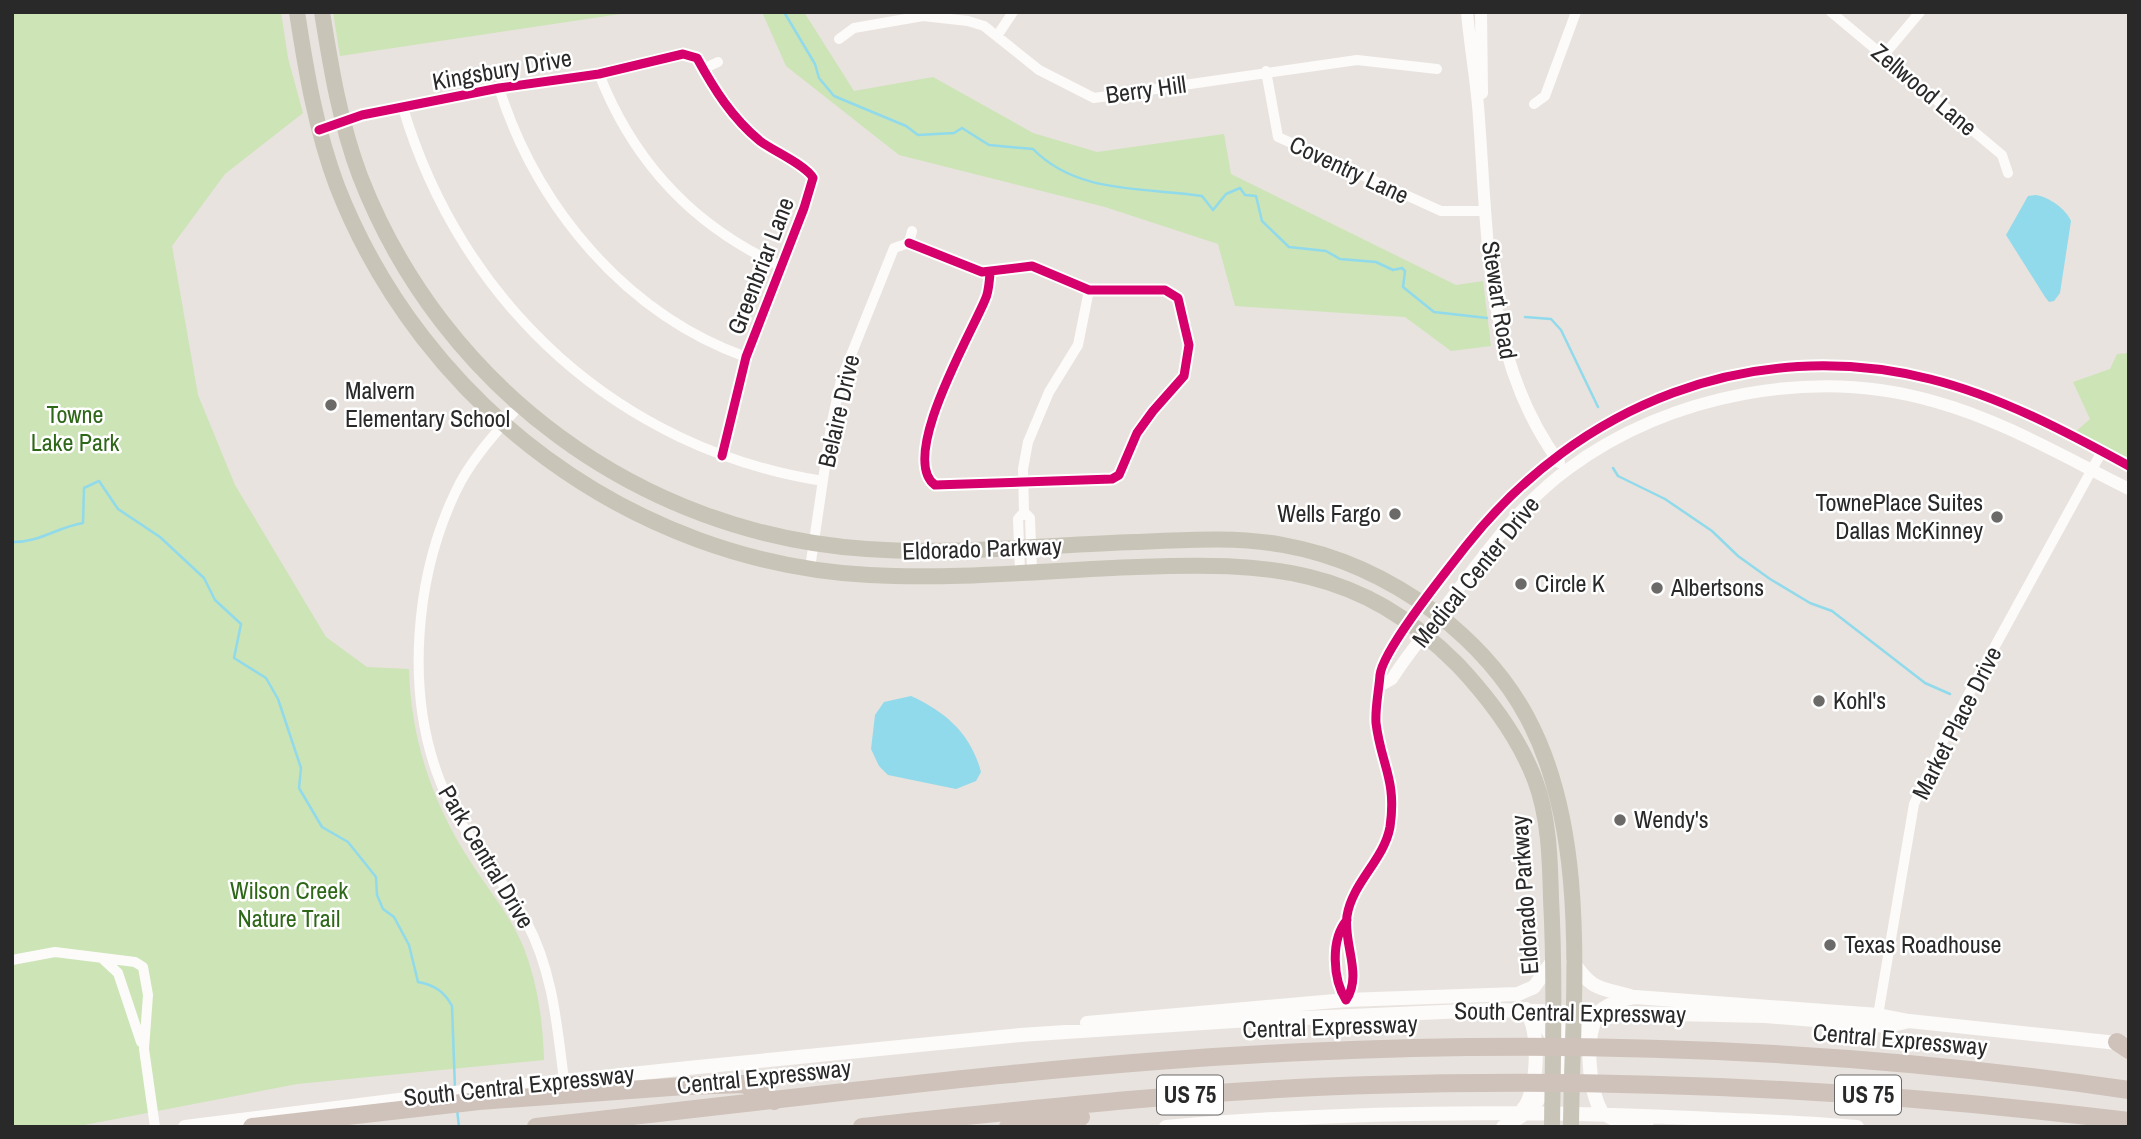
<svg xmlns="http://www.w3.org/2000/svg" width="2141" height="1139" font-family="'Archivo Narrow',sans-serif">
	<rect width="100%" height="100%" fill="#e8e3de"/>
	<path fill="#cce4b6" d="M12,12H281L288,58L303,113L225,174L172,246L198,395L235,485L326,637L367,667L409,669C411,741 433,805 472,864C490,892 513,919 525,951C538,986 543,1023 544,1060L297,1084L74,1127H12Z
		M333,12H634L340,56Z
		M762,12H804L854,91L933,77L1033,133L1097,152L1224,134L1231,174L1456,285L1483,281L1491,346L1451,351L1405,317L1235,306L1218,244L1105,207L899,155L786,66Z
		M2129,353V458L2074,433L2090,419L2073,382L2110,369L2117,354Z"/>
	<path fill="#90daeb" d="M2036,195C2049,197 2066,209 2071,221L2060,293L2054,301L2049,302L2045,297L2006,235L2028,196Z
		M911,696C946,712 971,734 981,772L976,781L956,789L888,775L879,766L871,749L875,715L884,702Z"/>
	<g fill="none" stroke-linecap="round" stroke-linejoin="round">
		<path stroke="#90daeb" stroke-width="2.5" d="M784,12L815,64L819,78L834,96L906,126L918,135L954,133L962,128L989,145L1033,149C1078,195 1145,187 1202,196L1213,210L1226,194L1240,188L1245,195L1256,196L1262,221L1289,247L1326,251L1340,259L1376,262L1393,270L1402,268L1405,271L1403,287L1434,312L1487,318
			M1525,317L1551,319L1561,330L1598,407
			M1613,468L1618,476L1665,499L1712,531L1738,556L1770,579L1810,603L1832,611L1925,683L1950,694
			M12,542C38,543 58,527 83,523L84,488L99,481L118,509L160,537L204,578L215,600L241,624L234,658L266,678L278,699L301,768L299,788L322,827L348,842L376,877L377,895L383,909L394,917L409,945L418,982C434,985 444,991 452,1006L455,1089
			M457,1109L459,1127"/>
		<path stroke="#fcfbfa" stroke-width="10" d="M1831,12L2002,155L2008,173
			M997,36L1013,12
			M839,39L854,28L923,16L968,21L984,26L1039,70L1094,98L1357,60L1437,69
			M1883,56L1920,12
			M703,69L718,62
			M1266,71L1278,137L1441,211H1485
			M599,74C634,163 694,227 781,266
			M499,88C537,208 626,314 746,357
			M1534,104L1545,96L1576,12
			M403,108C462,305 619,449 823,481
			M319,130L362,115L499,88L599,74L683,54L697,58C714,89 732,118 760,141C773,151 806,165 813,178L804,208L746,357L722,456
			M909,243L982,272L1032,266L1089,290H1165L1178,298L1189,345L1184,376L1153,411L1137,433L1119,475L1112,479L935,485C898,458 972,332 985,300C989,292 989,282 990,274
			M909,243L912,231
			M519,406C496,433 471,459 456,491C415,576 405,692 440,781C460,833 500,873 526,921C553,971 557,1026 564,1080
			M1024,512L1023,469L1028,442L1049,392L1078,345L1089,290
			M810,568L831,426L841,380L894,248L909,243
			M1020,571L1018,519L1024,512L1030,518L1032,571
			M103,959L118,973L141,1042
			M12,960L55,952L135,962L143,967L148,995L144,1049L155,1127
			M1878,1015L1914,804L1944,739L2101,453"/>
		<path stroke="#fcfbfa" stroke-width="12" d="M1467,12C1470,48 1477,83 1479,119C1488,238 1485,361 1559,462
			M1481,12L1482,93
			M1381,685L1392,679C1406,656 1423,637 1439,615C1478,563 1515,508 1568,469C1669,394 1815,366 1936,402C2004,421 2066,458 2129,489
			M1347,920C1330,940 1333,980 1346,1000C1363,975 1343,944 1347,916C1352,883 1384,860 1390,827C1397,779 1381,765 1376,723C1375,707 1379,690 1380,675C1383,649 1448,569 1466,546C1578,404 1752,335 1930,379C1999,396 2067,432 2129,466"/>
		<path stroke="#fcfbfa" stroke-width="14" d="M1573,962C1593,991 1599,987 1630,996
			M1556,1008L1569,1053
			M1526,1009L1545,1026L1556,1043
			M1597,1015C1584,1040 1589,1090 1602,1113L1628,1126
			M1087,1023L1346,1000L1518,994L1534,987L1554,959
			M1553,1091C1570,1051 1585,1003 1635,997L1878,1015L1909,1021L2127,1044
			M1523,1109C1538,1092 1540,1033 1528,1015
			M185,1127L478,1090L698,1067L1020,1035L1234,1021L1489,1010L1765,1016L1888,1026L1909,1021
			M1166,1127C1341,1111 1517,1110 1692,1118C1747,1121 1802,1122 1857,1127
			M1503,1127C1527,1115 1540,1102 1551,1077
			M1623,1127H1647"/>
		<path stroke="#c9c4b8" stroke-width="16" d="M297,12C306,71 316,130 337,186C423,406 632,562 869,575C958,580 1049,570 1137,567C1267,562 1360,566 1458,665C1489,698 1519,738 1535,780C1549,817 1550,859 1551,898C1555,975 1553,1050 1552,1127
			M322,12C331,68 340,123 360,176C442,388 640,534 867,549C955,555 1046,545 1135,542C1184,540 1235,536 1283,545C1340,555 1390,579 1436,613C1472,641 1505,676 1527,717C1591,836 1572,996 1571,1127"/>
		<path stroke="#cfc2bb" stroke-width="18" d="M2117,1042L2129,1050
			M252,1127L479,1101L685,1086L744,1084L774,1101
			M536,1127C791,1099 1047,1064 1303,1052C1579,1039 1856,1050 2129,1090
			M862,1127C1031,1109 1201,1090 1371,1085C1624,1077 1877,1090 2129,1121
			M1008,1127L1081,1117"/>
		<g stroke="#fff" stroke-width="13">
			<path id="cycleway" d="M319,130L362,115L499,88L599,74L683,54L697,58C714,89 732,118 760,141C773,151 806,165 813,178L804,208L746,357L722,456
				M909,243L982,272L1032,266L1089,290H1165L1178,298L1189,345L1184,376L1153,411L1137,433L1119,475L1112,479L935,485C898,458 972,332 985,300C989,292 989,282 990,274
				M1347,920C1330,940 1333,980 1346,1000C1363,975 1343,944 1347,916C1352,883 1384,860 1390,827C1397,779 1381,765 1376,723C1375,707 1379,690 1380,675C1383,649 1448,569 1466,546C1578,404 1752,335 1930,379C1999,396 2067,432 2129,466"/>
		</g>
		<use href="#cycleway" stroke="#d6006c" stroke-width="9"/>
	</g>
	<g fill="#6c6a68" stroke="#fff" stroke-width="2.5">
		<circle cx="331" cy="405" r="7"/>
		<circle cx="1395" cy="514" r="7"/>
		<circle cx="1997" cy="517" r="7"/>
		<circle cx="1521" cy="584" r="7"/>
		<circle cx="1657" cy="588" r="7"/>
		<circle cx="1819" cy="701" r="7"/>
		<circle cx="1620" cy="820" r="7"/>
		<circle cx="1830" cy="945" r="7"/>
	</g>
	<g text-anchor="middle" stroke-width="5" stroke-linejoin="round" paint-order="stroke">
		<g fill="#fff" stroke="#696969" stroke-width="2">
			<rect x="1157" y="1075.5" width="66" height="39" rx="5"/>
			<rect x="1835" y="1075.5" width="66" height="39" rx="5"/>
		</g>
		<g font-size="23" font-weight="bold" fill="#292929">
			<text x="1190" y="1103">US 75</text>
			<text x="1868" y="1103">US 75</text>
		</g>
		<g font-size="24" fill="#292929" stroke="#fff">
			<text transform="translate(502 70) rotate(-10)" y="8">Kingsbury Drive</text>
			<text transform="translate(1146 90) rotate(-8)" y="8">Berry Hill</text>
			<text transform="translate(1924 90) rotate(40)" y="8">Zellwood Lane</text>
			<text transform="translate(1349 170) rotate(25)" y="8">Coventry Lane</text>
			<text transform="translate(761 266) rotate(-69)" y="8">Greenbriar Lane</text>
			<text transform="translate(1499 300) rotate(81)" y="8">Stewart Road</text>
			<text transform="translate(839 411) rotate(-77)" y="8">Belaire Drive</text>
			<text transform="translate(982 549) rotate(-2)" y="8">Eldorado Parkway</text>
			<text transform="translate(1476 572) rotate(-51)" y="8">Medical Center Drive</text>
			<text transform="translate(1957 723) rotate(-63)" y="8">Market Place Drive</text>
			<text transform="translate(486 857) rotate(59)" y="8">Park Central Drive</text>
			<text transform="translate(1525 895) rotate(-94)" y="8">Eldorado Parkway</text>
			<text transform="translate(1570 1013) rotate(1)" y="8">South Central Expressway</text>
			<text transform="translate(1330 1027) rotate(-2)" y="8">Central Expressway</text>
			<text transform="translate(1900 1040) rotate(5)" y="8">Central Expressway</text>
			<text transform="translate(764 1077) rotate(-6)" y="8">Central Expressway</text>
			<text transform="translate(519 1086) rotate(-6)" y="8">South Central Expressway</text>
		</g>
		<g font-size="24" fill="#292929" stroke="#fff" text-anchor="start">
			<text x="345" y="399">Malvern<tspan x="345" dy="28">Elementary School</tspan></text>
			<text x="1983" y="511" text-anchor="end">TownePlace Suites<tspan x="1983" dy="28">Dallas McKinney</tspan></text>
			<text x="1381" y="522" text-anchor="end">Wells Fargo</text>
			<text x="1535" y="592">Circle K</text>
			<text x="1671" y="596">Albertsons</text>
			<text x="1833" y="709">Kohl's</text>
			<text x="1634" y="828">Wendy's</text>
			<text x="1844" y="953">Texas Roadhouse</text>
		</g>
		<g font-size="24" fill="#2e6718" stroke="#fff">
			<text x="75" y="423">Towne<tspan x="75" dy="28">Lake Park</tspan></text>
			<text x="289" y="899">Wilson Creek<tspan x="289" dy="28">Nature Trail</tspan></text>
		</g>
	</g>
	<rect width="2141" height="1139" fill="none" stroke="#292929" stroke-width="28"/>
</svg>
